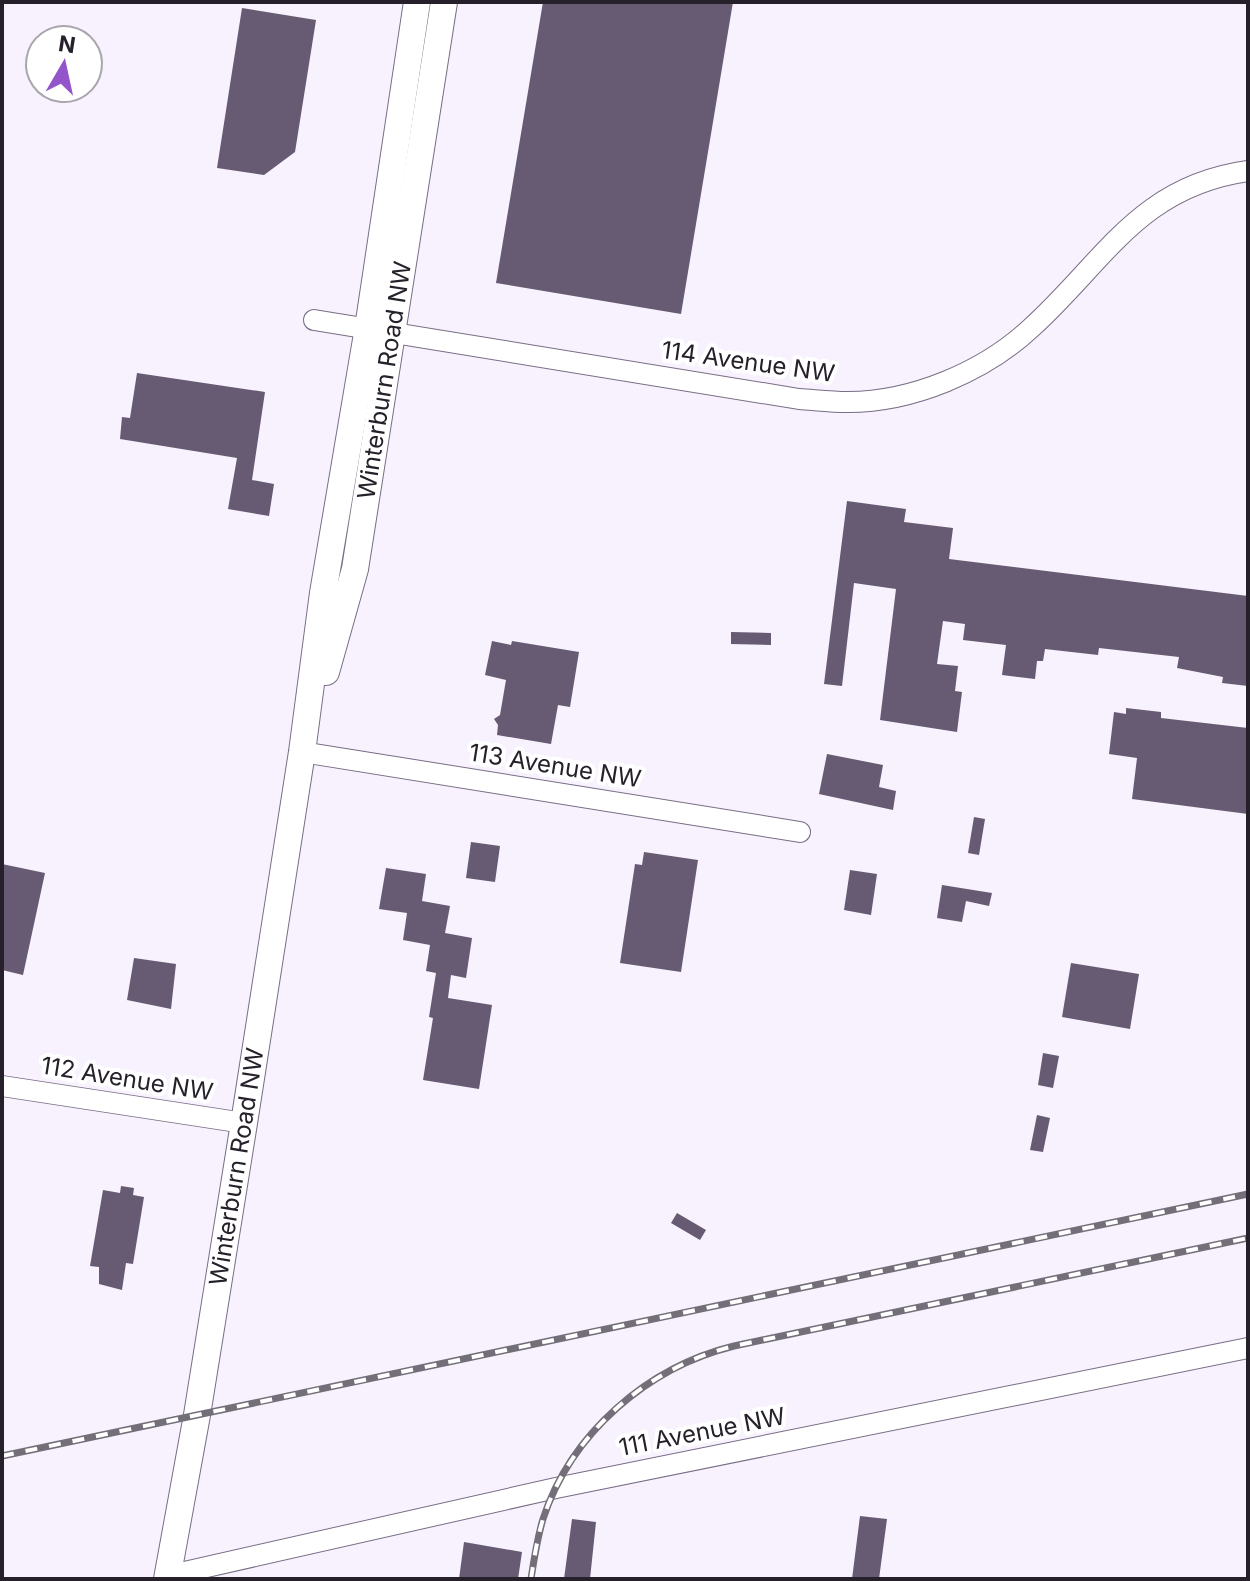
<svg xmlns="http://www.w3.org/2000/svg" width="1250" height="1581" font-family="Inter,sans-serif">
	<rect width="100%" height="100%" fill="#f7f2fd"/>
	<path fill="#665b73" d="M543,2H733L681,314L496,283Z
		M242,8L316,20L295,152L264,175L217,168Z
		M137,373L265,392L252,480L274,484L269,516L228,509L237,458L120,439L122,417L130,418Z
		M847,501L906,509L904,522L953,528L949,559L1248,596V686L1222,683L1223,677L1177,668L1179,657L1099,648L1098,655L1045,649L1043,661H1037L1035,679L1002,675L1006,645L963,640L965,624L943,621L937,664L958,666L955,691L962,692L957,732L880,720L896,589L854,583L842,686L824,684Z
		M731,632L771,633V645L731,644Z
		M492,641L511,645L512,641L579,652L570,707L558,705L551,744L497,735L498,725L494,719L500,715L506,680L485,675Z
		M1126,708L1161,712V718L1248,728V814L1132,799L1137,758L1109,754L1114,712L1126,714Z
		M827,754L883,765L879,787L896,791L893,810L819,794Z
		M974,817L985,819L979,855L968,853Z
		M471,842L500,846L495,882L466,878Z
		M644,852L698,860L681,972L620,963L635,864L642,865Z
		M2,864L45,873L23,975L2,970Z
		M386,868L426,874L422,901L450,906L445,933L472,938L466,978L451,975L448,998L492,1005L479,1089L423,1080L433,1018L429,1017L436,973L426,971L430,945L403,940L407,913L379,909Z
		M850,870L877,874L871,915L844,910Z
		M942,885L992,893L989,906L966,901L962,922L937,918Z
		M134,958L176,964L171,1009L127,1000Z
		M1071,963L1139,974L1130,1029L1062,1017Z
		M1043,1053L1059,1056L1053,1088L1038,1085Z
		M1037,1115L1050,1118L1043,1152L1030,1150Z
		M121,1186L134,1188L133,1195L144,1197L133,1264L126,1263L122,1290L99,1284V1267L90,1266L103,1190L120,1193Z
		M677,1213L706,1230L700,1240L671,1223Z
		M860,1516L887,1519L879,1579H852Z
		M572,1519L596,1522L590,1579H564Z
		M464,1542L522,1552L518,1579H459Z"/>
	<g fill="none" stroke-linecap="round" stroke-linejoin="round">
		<g stroke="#796d85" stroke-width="22">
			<path id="minor" d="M314,320L799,399C815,400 831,402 848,402C912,402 984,372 1031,328C1104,262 1139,186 1248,171
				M302,752L800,832
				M2,1086L244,1123
				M167,1576L556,1488L1248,1348"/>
		</g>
		<g stroke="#796d85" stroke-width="28">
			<g id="major">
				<path id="s1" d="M326,672L355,569L444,2"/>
				<path id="s2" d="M167,1579L197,1415L244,1123L302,752L323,593L368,328L417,2"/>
			</g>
		</g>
		<use href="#minor" stroke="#fff" stroke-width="20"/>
		<use href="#major" stroke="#fff" stroke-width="26"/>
		<g stroke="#736e78" stroke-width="7">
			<path id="rail" d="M2,1456L1248,1194
				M531,1579C534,1559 537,1539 543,1519C571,1433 648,1367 734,1346L1248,1238"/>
		</g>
		<use href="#rail" stroke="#fff" stroke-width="4" stroke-dasharray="12" stroke-linecap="butt"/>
	</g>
	<g text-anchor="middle" stroke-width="8" stroke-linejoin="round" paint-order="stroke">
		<g font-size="24" fill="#25202a" stroke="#fff">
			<text transform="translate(748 362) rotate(8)" y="8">114 Avenue NW</text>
			<text dy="8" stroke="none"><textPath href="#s1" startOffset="298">Winterburn Road NW</textPath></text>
			<text transform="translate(555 766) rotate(9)" y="8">113 Avenue NW</text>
			<text transform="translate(127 1079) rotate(9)" y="8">112 Avenue NW</text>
			<text dy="8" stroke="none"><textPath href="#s2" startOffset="418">Winterburn Road NW</textPath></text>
			<text transform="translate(702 1432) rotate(-11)" y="8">111 Avenue NW</text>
		</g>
	</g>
	<rect width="1250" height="1581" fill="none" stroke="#25202a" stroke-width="8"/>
	<g transform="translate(64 64) rotate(9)"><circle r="38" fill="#ffffff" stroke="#a8a6aa" stroke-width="2"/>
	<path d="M0-6L14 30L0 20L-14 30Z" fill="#9455cb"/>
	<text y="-12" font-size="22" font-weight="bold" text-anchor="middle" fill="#25202a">N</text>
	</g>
</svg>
